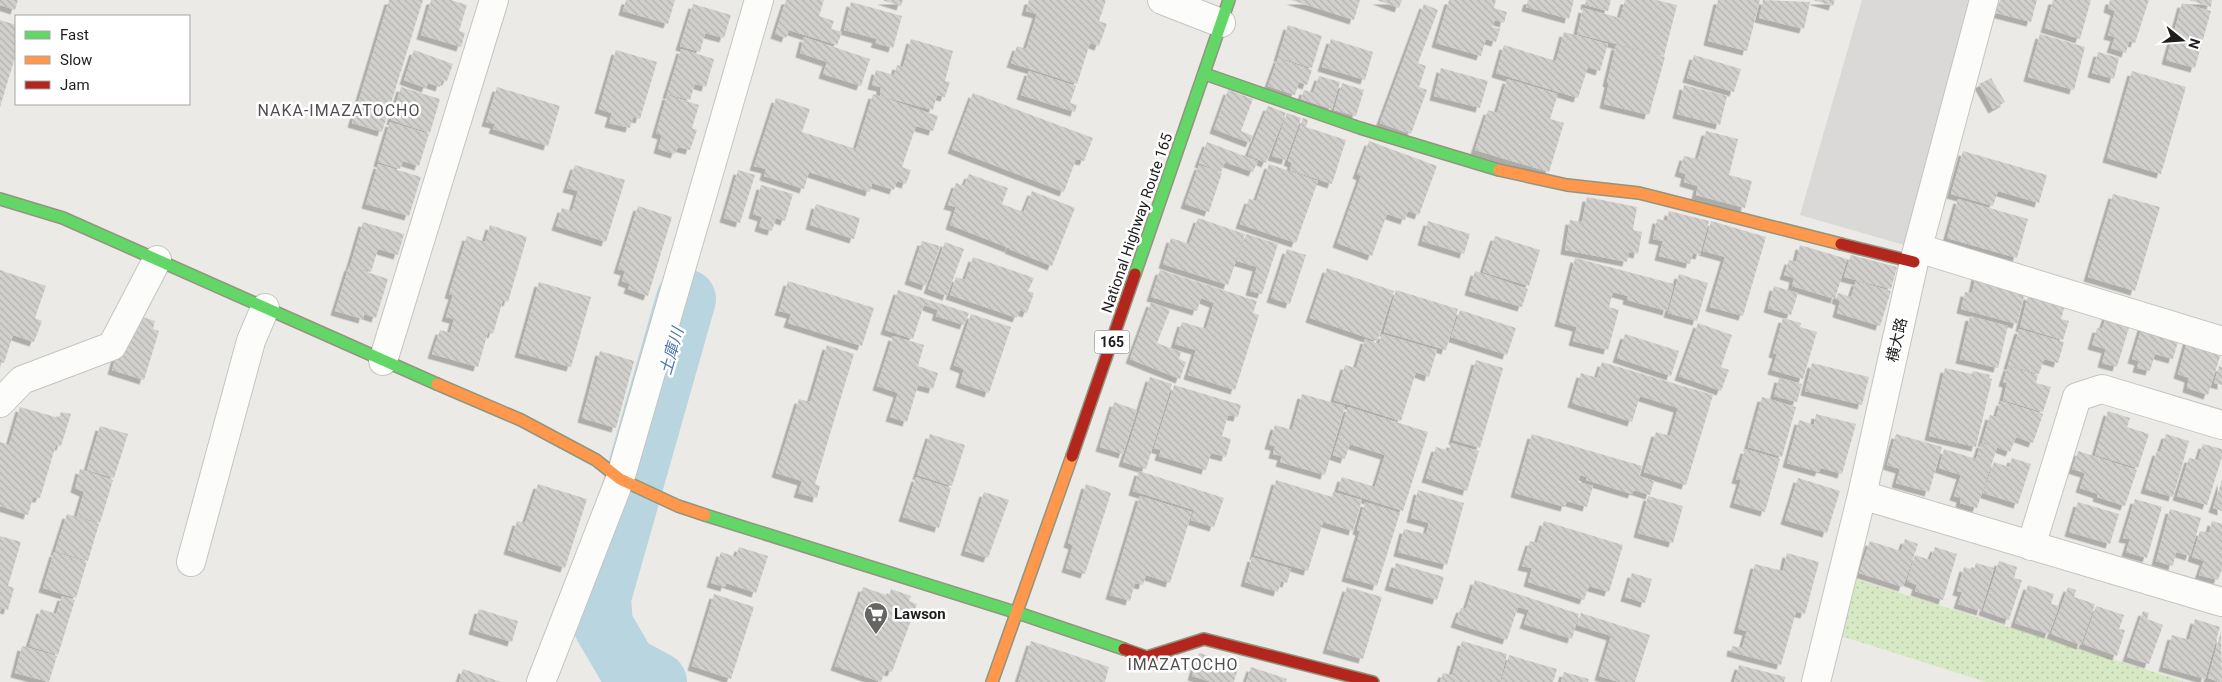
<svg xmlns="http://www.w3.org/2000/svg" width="2222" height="682" font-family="Roboto,'Noto Sans JP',sans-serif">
	<defs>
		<pattern id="grass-dots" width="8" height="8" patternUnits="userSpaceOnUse" patternTransform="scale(1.25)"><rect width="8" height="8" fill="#d7e9c4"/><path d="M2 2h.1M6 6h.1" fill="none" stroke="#b8c7a8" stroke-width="1.8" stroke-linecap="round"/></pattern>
		<pattern id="building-back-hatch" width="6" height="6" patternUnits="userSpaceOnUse" patternTransform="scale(1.25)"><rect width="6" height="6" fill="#d2d0cd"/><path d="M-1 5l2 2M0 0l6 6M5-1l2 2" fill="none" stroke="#b4b2b0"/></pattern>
		<filter id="shadow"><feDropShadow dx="-4.5" dy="4.5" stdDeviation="0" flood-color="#0004"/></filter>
	</defs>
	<rect width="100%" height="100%" fill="#eceae6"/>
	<path fill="#dad9d7" d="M1862,0H1975L1904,245L1800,215Z"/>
	<path fill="url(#grass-dots)" d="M1855,579L2186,682H1986L1841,636Z"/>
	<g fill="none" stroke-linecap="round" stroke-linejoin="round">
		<path stroke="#b9d6e0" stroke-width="60" d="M657,682L627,666L603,625L601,598L686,299"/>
	</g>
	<path fill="url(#building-back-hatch)" filter="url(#shadow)" d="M0,0H18L15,10L0,5Z
		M389,0H423L382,132L352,123Z
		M431,0H451L467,5L459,31L465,33L461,47L421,35Z
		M626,0H675L668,24L623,11Z
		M786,0H824L819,16L834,21L831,29L842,32L837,45L789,30L786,38L775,34Z
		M882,0H903L901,6Z
		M1029,0H1106L1099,21L1107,24L1099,46L1090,43L1077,84L1011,63L1017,46L1026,49L1037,14L1026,11Z
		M1291,0H1360L1354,20Z
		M1377,0H1402L1399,8Z
		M1449,0H1496L1494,8L1507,12L1504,23L1495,20L1492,27L1500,29L1496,42L1486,39L1481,56L1436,43Z
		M1528,0H1574L1569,19L1526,7Z
		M1586,0H1611L1608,11L1585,5Z
		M1625,0H1656L1677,5L1664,56L1577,34L1583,8L1620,18Z
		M1718,0H1760L1747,51L1708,41Z
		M1763,0L1810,2L1804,29L1759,18Z
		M1813,0H1835L1833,6Z
		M2000,0H2037L2031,22L1996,13Z
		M2053,0H2091L2080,39L2045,28Z
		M2110,0H2149L2135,43L2129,41L2126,53L2111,48L2115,37L2108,35L2115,11L2108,8Z
		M2189,0H2212L2211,7Z
		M851,2L902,16L893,48L875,43L877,39L844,30Z
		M2182,3L2211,11L2195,68L2166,60Z
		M693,4L731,15L724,38L705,33L700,52L680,46Z
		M1424,4L1438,10L1418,63L1426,66L1419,87L1427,90L1411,134L1380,123Z
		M0,20L16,25V54L0,107Z
		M1288,25L1322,36L1312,68L1278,57Z
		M1564,32L1608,44L1600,71L1588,67L1578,98L1496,73L1504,45L1556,61Z
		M2040,34L2085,47L2074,90L2028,77Z
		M804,37L870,59L861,86L823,74L827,62L800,53Z
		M911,39L953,51L945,81L950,82L945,97L937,95L933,110L880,96L881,87L872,85L876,70L894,75L897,65L903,67Z
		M1331,39L1373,52L1365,80L1322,67Z
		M1616,45L1665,57L1649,115L1604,104L1609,83L1607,82Z
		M681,49L714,59L706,87L695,84L690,100L667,94Z
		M414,50L453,64L447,81L442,80L440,87L428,83L426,88L404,80Z
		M616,50L657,62L640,119L633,117L630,128L609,123L612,113L599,109Z
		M2098,52L2119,58L2114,79L2092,73Z
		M1694,55L1741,69L1734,92L1687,78Z
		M1278,58L1312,70L1307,85L1299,82L1295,95L1268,86Z
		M1441,68L1488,81L1480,108L1434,96Z
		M1029,71L1076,86L1070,103L1077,105L1075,112L1021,95Z
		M2132,71L2186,87L2161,174L2107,158Z
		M1319,76L1340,82L1332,109L1301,99L1304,90L1313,93Z
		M1991,78L2005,102L1993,109L1979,84Z
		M1507,79L1558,94L1550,119L1564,123L1549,172L1475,150L1488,110L1497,113Z
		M1342,83L1364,90L1356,116L1334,110Z
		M1684,85L1727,96L1720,125L1677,114Z
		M401,87L440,99L430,133L391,120Z
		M497,87L560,106L548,146L493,129L495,124L486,122Z
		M1228,90L1253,99L1241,131L1253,136L1250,143L1214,129Z
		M973,93L1093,138L1084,161L1076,159L1064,192L952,149Z
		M873,94L938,116L933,131L916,126L902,167L911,170L906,184L897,181L894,190L872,183L870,192L809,172L804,189L764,176L766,169L754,166L776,98L810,109L802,132L856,149Z
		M667,95L699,105L692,128L697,130L690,150L678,147L675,154L658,149L662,135L656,133Z
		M1268,106L1286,113L1266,163L1248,155Z
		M1287,113L1301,118L1286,160L1272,156Z
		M1303,118L1308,120L1306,127L1346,140L1332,184L1290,170L1292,163L1288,161Z
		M390,122L429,134L419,166L403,161L400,169L378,162Z
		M1706,131L1738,139L1729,175L1752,181L1745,208L1696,195L1698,186L1684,182L1686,174L1679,172L1684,156L1698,159Z
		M1369,141L1437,166L1419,215L1408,211L1405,220L1387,214L1372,256L1337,243L1361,176L1357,174Z
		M1207,142L1258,161L1253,172L1225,162L1221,172L1199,163Z
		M1963,151L2047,175L2039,203L1998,191L1993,206L1951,194Z
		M378,164L421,177L409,216L366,204Z
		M1269,164L1318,181L1296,243L1240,224L1249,199L1256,201Z
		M575,165L625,180L606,242L556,226L562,208L572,211L578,191L567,188Z
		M1199,165L1222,173L1209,212L1185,204Z
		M738,170L755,175L740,223L724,218Z
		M969,174L1008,188L1002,204L1023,212L1009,248L950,225L956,207L948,205L956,183L964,186Z
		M761,185L793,194L785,221L776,218L772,231L759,227L762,217L753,214Z
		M1032,191L1075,208L1052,266L1009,249Z
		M2113,194L2160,207L2135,291L2088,277Z
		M1587,197L1637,207L1633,230L1642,232L1638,254L1629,252L1627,262L1565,250L1570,220L1582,222Z
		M1958,199L2028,219L2017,258L1947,238Z
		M816,204L860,218L854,239L810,225Z
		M638,206L672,217L648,296L628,289L630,284L622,281L625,271L618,269Z
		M1669,211L1709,221L1700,255L1693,253L1690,264L1659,256L1663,241L1653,239L1657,219L1667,221Z
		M1198,218L1245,234L1228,285L1163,264L1171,238L1189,244Z
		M1428,221L1470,234L1464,254L1422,241Z
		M1711,221L1766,237L1743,316L1710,307L1725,257L1703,251Z
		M363,222L404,234L398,255L378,249L371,272L350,266Z
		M490,225L527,237L508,302L503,300L493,334L488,332L478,367L432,354L440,330L450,333L454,319L446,317L453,295L449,294L467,236L485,242Z
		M1246,234L1278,244L1262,294L1250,291L1257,267L1237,261Z
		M1495,236L1540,250L1529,286L1483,272Z
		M922,241L940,246L926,286L909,280Z
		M945,242L964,249L947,296L928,289Z
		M1800,245L1847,259L1835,299L1792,286L1794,278L1784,275L1789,260L1796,262Z
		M1287,249L1306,255L1290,304L1271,298Z
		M1851,255L1897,267L1891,289L1844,277Z
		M973,257L1034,278L1028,291L1034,293L1027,313L1020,310L1017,318L950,295L956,277L965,280Z
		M1575,258L1674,284L1667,311L1627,300L1628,296L1613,292L1609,307L1619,310L1608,350L1573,341L1577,327L1559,322Z
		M349,266L388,279L376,318L364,314L363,319L335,311Z
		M1327,268L1394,291L1377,341L1310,318Z
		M0,270L46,286L35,318L42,321L34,342L13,335L4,363L0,362Z
		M1160,270L1257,301L1253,313L1259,315L1235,390L1188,375L1196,350L1175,344L1182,322L1206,329L1214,303L1201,298L1197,311L1151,297Z
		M1475,271L1528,289L1522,307L1469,291Z
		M1679,274L1708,283L1697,321L1668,313Z
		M1976,275L2026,288L2017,324L1961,309L1965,292L1972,293Z
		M788,281L874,308L862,346L788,323L791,314L779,311Z
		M1856,281L1891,291L1880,326L1837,313L1840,301L1836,299L1838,293L1851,297Z
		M539,282L591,297L571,367L519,353Z
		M1774,286L1798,293L1791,315L1768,308Z
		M898,290L969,313L964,325L936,316L938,310L924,305L913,339L885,330Z
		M1396,290L1458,309L1446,350L1384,332Z
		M2028,295L2065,305L2061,319L2069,321L2063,340L2020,327Z
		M1151,302L1170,310L1157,343L1181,352L1179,359L1186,362L1180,379L1130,359Z
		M1460,310L1516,328L1507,355L1451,337Z
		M971,314L1011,327L989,393L960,383L964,369L954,365Z
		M2107,314L2131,321L2117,367L2102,363L2106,349L2092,345L2097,328L2102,329Z
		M136,315L155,321L153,329L159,331L144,380L112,370L118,349Z
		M1970,316L2008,326L1998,368L1960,359Z
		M1783,318L1801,323L1800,327L1817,332L1803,379L1772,370L1777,354L1773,353Z
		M1698,323L1732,335L1721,367L1729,370L1721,391L1679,376Z
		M2143,323L2180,335L2173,359L2155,354L2150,371L2137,368L2139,361L2132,359Z
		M2019,329L2064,342L2058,363L2044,359L2039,374L2008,365Z
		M1382,334L1437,350L1429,377L1416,372L1401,421L1334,400L1345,365L1356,368L1365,339L1379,344Z
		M1625,334L1679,351L1671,376L1617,358Z
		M893,336L924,345L918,366L938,373L933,389L918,385L907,422L890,417L898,393L877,386Z
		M2188,338L2222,350L2208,395L2187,388L2189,378L2178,374Z
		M827,345L854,354L815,484L820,486L817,498L798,493L802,481L776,473L799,399L810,402Z
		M600,351L634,361L616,428L582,418Z
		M1476,360L1503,368L1480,448L1453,440Z
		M1602,362L1713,395L1686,485L1644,472L1656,432L1670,436L1678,408L1640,396L1632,422L1572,403L1581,373L1597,378Z
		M1812,363L1869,377L1862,405L1805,391Z
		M2008,366L2038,375L2036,383L2051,387L2043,412L2003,400L2007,383L2003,382Z
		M2219,366L2222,367V385L2214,383Z
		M1945,368L1972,374L1973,371L1990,375L1989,378L1992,379L1976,447L1929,436Z
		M1150,377L1172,384L1146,469L1123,462Z
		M1779,378L1802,384L1797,402L1774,396Z
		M1174,385L1241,405L1238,417L1228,415L1222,436L1231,439L1226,457L1211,453L1206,470L1159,456L1161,450L1154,448Z
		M1302,394L1345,406L1325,475L1280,462L1282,456L1273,454L1275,446L1269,445L1275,425L1292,430Z
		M1762,397L1796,407L1782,457L1748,447Z
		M2001,401L2043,414L2033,443L2016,437L2010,452L1982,442L1990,415L1996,417Z
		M1114,402L1137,410L1123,454L1100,447Z
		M20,407L59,418L61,412L71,414L61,446L56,445L40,498L33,497L28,515L0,506V442L9,445Z
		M1348,407L1428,432L1403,511L1338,490L1342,477L1375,487L1385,455L1350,444L1345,459L1333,455Z
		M2108,411L2130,418L2127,427L2149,434L2138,468L2095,455Z
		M1816,414L1856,424L1842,474L1821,468L1819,472L1787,463L1799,420L1814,425Z
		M100,426L128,434L114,478L87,470Z
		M930,434L965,445L952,486L917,475Z
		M1532,434L1642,466L1639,476L1654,481L1650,495L1634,490L1632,494L1586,480V477L1580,475L1578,482L1593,486L1587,507L1567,501L1565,507L1515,493Z
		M1896,434L1942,447L1929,492L1896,483L1900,469L1887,465Z
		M2166,434L2189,441L2173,497L2145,489L2157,451L2160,452Z
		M1451,443L1479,451L1467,491L1426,478L1436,447L1449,451Z
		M1981,443L1997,448L1977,508L1960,503L1961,498L1954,496L1961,475L1939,468L1944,449L1976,459Z
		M2203,444L2222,449V457L2207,505L2177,496L2189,458L2198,460Z
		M1745,449L1780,459L1765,512L1734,503L1741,480L1736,479Z
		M2078,451L2137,470L2125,506L2097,497L2098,494L2080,488L2085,473L2072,469Z
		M2012,458L2031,464L2018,504L1983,493L1994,462L2009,467Z
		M80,469L113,480L100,523L77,516L84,492L75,488Z
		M1139,471L1224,498L1214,527L1191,520L1194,510L1133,491Z
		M916,477L951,488L939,528L903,517Z
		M1798,478L1840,491L1827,533L1785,520Z
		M1276,480L1332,497L1333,492L1362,500L1353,531L1323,522L1308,571L1254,555Z
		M2222,480V511L2213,508Z
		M538,484L587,499L565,568L508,550L517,521L525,523Z
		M1086,484L1111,493L1085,574L1066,568L1073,545L1068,543Z
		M1418,490L1464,503L1447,565L1398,552L1404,529L1426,534L1429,523L1411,518Z
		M984,492L1009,500L988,558L965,551Z
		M1140,496L1192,512L1170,583L1146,575L1143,585L1135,583L1130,601L1110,595Z
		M1648,496L1683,506L1673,543L1638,533Z
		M2135,499L2162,507L2147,558L2126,552L2130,539L2123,538Z
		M1365,502L1400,513L1377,586L1346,577L1360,531L1357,530Z
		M2078,502L2119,514L2110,544L2069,532Z
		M2170,509L2201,518L2190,556L2176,552L2173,566L2156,561Z
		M67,514L99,524L88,561L55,551Z
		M1544,521L1623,545L1609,592L1589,586L1584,600L1528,582L1532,568L1522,566L1530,541L1537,543Z
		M2212,521L2222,524V569L2218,580L2199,575L2204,561L2192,557L2200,531L2209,533Z
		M0,536L21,542L8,586L14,588L8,610L2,608L0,612Z
		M1905,539L1918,544L1903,587L1859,573L1870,541L1901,551Z
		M739,547L768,556L756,593L726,583L725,587L711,583L721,552L736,557Z
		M1935,547L1957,554L1943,600L1915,591L1917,585L1907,581L1915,555L1930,560Z
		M54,552L87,562L76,598L43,588Z
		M1787,553L1819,562L1805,614L1796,612L1781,665L1731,652L1732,646L1742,648L1747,631L1738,629L1755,564L1783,571Z
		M1252,557L1291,569L1287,583L1281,581L1278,592L1245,582Z
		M1999,561L2017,567L2014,578L2022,580L2009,620L1983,611Z
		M1396,563L1444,577L1437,600L1389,586Z
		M1976,563L1994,568L1981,611L1958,604L1962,592L1957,591L1964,567L1974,570Z
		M1632,573L1652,579L1645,603L1625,597Z
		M1475,580L1579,614L1572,639L1524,624L1529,610L1518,607L1507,640L1455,623L1461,608L1466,609Z
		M2028,585L2054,594L2051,604L2059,606L2049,634L2015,623Z
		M863,587L889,596L891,589L911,596L909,601L917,604L892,672L886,670L881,682L835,666Z
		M1347,587L1382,597L1363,659L1327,649Z
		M2068,587L2076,590L2074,597L2095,604L2081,645L2051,634Z
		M714,594L754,607L731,679L692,666Z
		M62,596L75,600L58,655L29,646L41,609L56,614Z
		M2096,606L2124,615L2119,629L2125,630L2117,656L2083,644Z
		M479,609L518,621L512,642L473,630Z
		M2143,611L2149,613L2147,619L2163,625L2149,664L2127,657Z
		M1581,613L1650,635L1635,682H1619L1599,676L1611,636L1577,625Z
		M2195,619L2220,627L2205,679L2163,667L2172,635L2189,640Z
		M2221,631L2222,682H2220L2208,678Z
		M1031,641L1109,667L1105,682H1018Z
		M1462,641L1507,654L1500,682H1440L1443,673L1452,675Z
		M22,646L57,656L49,682L15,673Z
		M1199,653L1239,665L1234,682H1212L1192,676Z
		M1509,655L1557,669L1553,682H1501Z
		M1739,665L1786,677L1784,682H1734Z
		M1251,667L1287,679L1286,682H1246Z
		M463,669L501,682H459Z
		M1564,672L1589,679L1588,682H1561Z"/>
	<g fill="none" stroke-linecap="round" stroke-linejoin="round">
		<g stroke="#c4c4c2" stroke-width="30">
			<path id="street" d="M1162,0L1221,23
				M1918,248L2222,341
				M383,361L494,0
				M0,403L22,380L112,346L157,260
				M1862,495L2222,602
				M2031,546L2077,397L2102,389L2222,425
				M191,562L251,341L265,308
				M541,682L620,479L759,0
				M1816,682L1862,495L1914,262L1984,0"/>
		</g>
		<g stroke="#92957e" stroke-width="14">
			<path id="fast" d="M1205,74L1360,128L1499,170
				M0,199L63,218L437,384
				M1135,274L1229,0
				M705,515L1018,613L1124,649"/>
		</g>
		<g stroke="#92957e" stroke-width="14">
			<path id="slow" d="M1499,170L1567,185L1639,193L1841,244
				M437,384L521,420L596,460L620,479L678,506L705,515
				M992,682L1072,456"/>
		</g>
		<g stroke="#92957e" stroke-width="14">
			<path id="jam" d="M1841,244L1914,262
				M1072,456L1135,274
				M1124,649L1147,657L1204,639L1373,682"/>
		</g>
		<use href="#street" stroke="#fcfcfb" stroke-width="28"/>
		<use href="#fast" stroke="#63d668" stroke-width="11"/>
		<use href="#slow" stroke="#ff974d" stroke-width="11"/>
		<use href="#jam" stroke="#b3261e" stroke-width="11"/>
	</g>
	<defs>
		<g id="supermarket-pin" transform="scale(1.25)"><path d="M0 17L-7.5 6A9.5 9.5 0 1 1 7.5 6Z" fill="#656563" stroke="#fff"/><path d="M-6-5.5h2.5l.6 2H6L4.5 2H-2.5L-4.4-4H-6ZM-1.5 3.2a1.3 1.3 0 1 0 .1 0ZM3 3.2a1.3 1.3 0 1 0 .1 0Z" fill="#fff"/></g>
	</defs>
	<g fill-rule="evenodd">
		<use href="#supermarket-pin" x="876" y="614"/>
	</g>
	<g text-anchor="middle" stroke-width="5" stroke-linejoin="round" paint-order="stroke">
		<rect fill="#fff" stroke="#616161" stroke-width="1" x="1094.5" y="330.5" width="35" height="23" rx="4"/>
		<g font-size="14" font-weight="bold" fill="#1d1d1d">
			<text x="1112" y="347">165</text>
		</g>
		<g font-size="15" fill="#1d1d1d" stroke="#fff">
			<text transform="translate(1137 223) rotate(-71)" y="5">National Highway Route 165</text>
			<text transform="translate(1897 340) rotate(-77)" y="5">横大路</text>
		</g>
		<g font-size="15" font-weight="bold" fill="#1d1d1d" stroke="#fff" text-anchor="start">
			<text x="894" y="619">Lawson</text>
		</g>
		<g font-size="16" letter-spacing="1" fill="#505050" stroke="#fff">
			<text x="339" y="116">NAKA-IMAZATOCHO</text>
			<text x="1183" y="670">IMAZATOCHO</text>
		</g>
		<g font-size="16" font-style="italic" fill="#4976ad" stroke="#fff">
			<text transform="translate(671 351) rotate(-74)" y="6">土庫川</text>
		</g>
	</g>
	<rect x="15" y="15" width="175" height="90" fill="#ffffff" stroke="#a5a5a5"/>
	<rect x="25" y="31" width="25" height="8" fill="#63d668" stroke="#a5a5a5"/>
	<text x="60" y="40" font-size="15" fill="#1d1d1d">Fast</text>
	<rect x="25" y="56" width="25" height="8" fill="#ff974d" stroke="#a5a5a5"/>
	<text x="60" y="65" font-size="15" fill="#1d1d1d">Slow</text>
	<rect x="25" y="81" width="25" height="8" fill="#b3261e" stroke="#a5a5a5"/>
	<text x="60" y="90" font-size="15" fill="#1d1d1d">Jam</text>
	<g transform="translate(2182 40) rotate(107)" stroke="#ffffff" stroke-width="4" paint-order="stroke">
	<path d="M0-4L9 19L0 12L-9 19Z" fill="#1d1d1d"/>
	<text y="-8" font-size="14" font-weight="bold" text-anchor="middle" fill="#1d1d1d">N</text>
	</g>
</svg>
